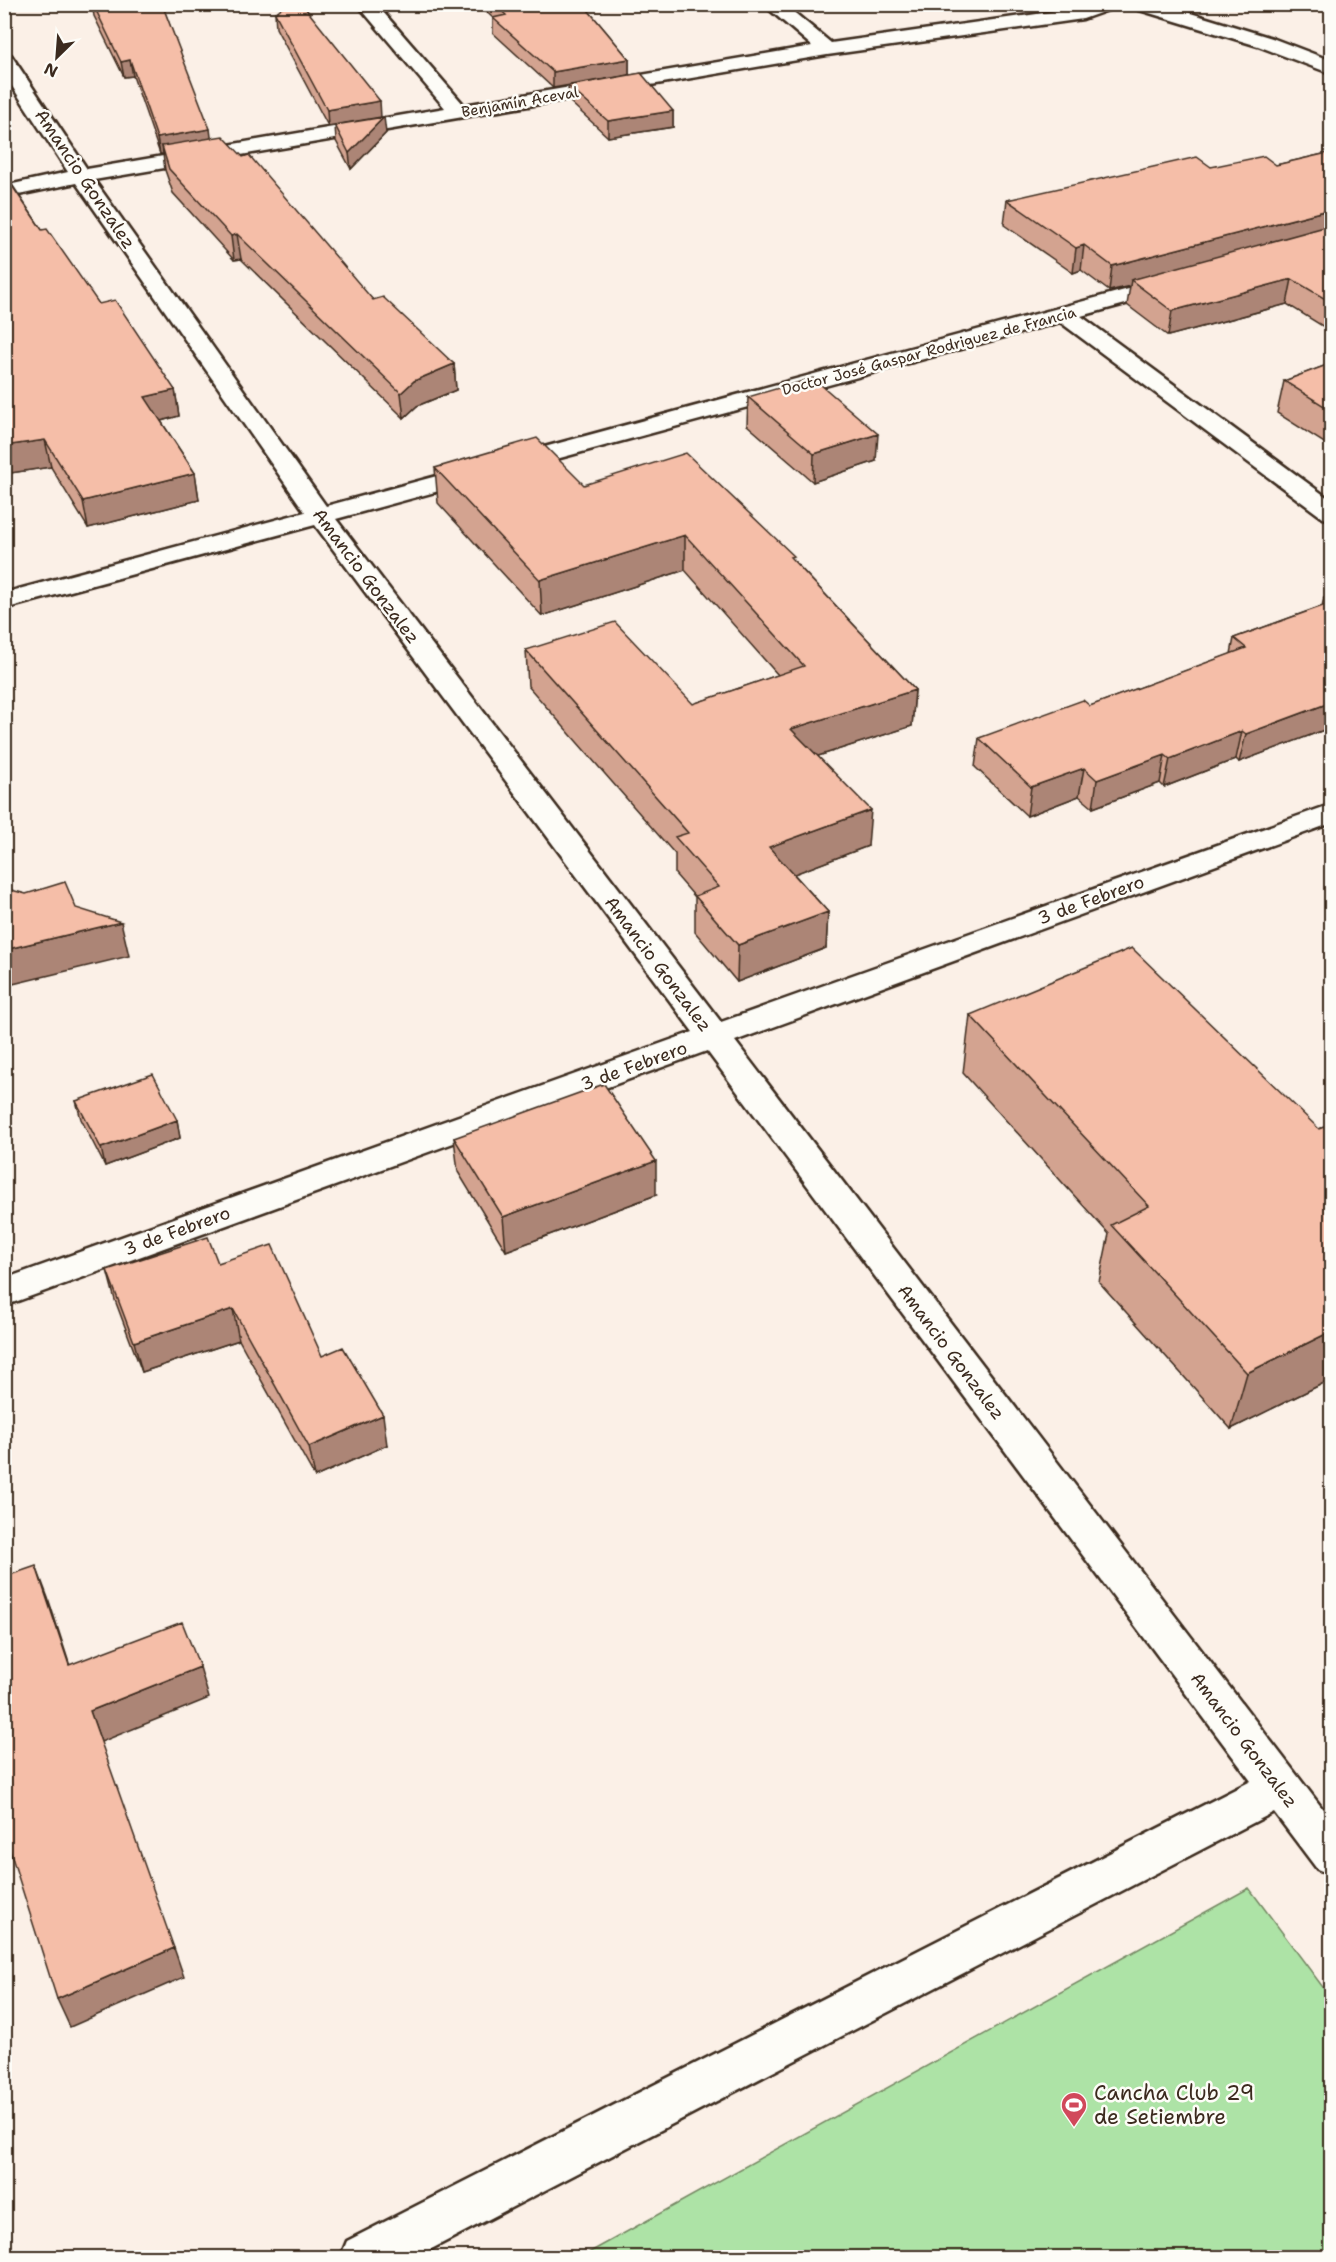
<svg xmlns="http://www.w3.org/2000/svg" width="1336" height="2262" font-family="'Shantell Sans',sans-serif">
	<rect width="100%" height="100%" fill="#fbf0e7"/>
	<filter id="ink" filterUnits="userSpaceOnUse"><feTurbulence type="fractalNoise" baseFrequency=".0167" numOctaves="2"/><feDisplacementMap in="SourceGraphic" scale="12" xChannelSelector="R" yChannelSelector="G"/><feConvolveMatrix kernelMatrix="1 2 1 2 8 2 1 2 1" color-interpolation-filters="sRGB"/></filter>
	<g filter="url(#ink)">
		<path fill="#ade3a6" stroke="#748662" stroke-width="1.5" d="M1249,1888L1331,1998V2257H581Z"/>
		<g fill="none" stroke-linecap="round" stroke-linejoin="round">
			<g stroke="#3b2a1e" stroke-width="5">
				<path id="minor" d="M357,4H376L464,105L812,46L763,4H784L831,43L1079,8L1089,4H1116L1114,8L1083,19L827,55L94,180L326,506L1173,277L1181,279L1184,284L1181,289L1081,316L1332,501V520L1323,518L1060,322L336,519L721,1022L1332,804V823L735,1041L1332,1821V1875L1317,1869L1274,1812L414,2258H340L347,2241L1251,1781L707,1051L4,1306V1279L693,1032L315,525L4,609V593L305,512L76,183L4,198V186L68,172L4,74V53L11,55L87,169L445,108Z
					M1131,4H1161L1272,38L1332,61V74L1258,46L1133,8Z"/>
			</g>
			<use href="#minor" fill="#fdfcf7" fill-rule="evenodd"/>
		</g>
		<path fill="#d3a390" stroke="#3b2a1e" stroke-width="1.5" d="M92,4H162L211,138L373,300L454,364L456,390L417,406L404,418L241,259L234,260L173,193L165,170L163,154H160L133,76L124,77L94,16Z
			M478,4H583L629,59V75L553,88L493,33V18Z
			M275,13L381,117L328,126L276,28Z
			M568,86L673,111V127L608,137L569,101Z
			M335,125L386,133L351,169L336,141Z
			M1332,152V332L1287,304L1168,336L1127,305L1130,286L1109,291L1081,270L1073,273L1004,225L1007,200L1211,167L1276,165Z
			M5,174L42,230L99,304L175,390L179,416L161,421L195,473L199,500L88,528L51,467L4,474Z
			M1332,363V448L1277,413L1284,381Z
			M748,397L876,461L813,482L747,425Z
			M435,468L584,485L794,561L915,690L912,726L818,756L868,846L794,874L828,912L826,948L737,982L695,932V897L675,874V854L528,686L526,650L693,704L778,675L685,570L542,616L438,503Z
			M1332,596V727L1239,762L1236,759L1164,787L1160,783L1093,808L1079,796L1027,816L975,767L979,738L1090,706L1231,654L1234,638L1322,606L1324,598Z
			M970,1015L1319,1129L1332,1124V1379L1231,1429L1099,1282L1109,1234L963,1073Z
			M76,1101L177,1120L180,1138L105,1166L81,1119Z
			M454,1138L656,1195L506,1251L458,1172Z
			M218,1263L322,1356L387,1445L315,1477L239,1340L142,1372L115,1300L107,1270Z"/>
		<path fill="#ac8576" stroke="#3b2a1e" stroke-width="1.5" d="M629,59V75L553,88V72Z
			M130,60L133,76L124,77L121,62Z
			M380,101L381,117L328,126L327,110Z
			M673,111V127L608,137V121Z
			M384,117L386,133L351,169L349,153Z
			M210,129L212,144L162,146L163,154H160L157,138Z
			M1332,209V232L1131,280L1130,286L1109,291L1112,266Z
			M237,234L241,259L234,260L231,236Z
			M1084,245L1081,270L1073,273L1076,248Z
			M1292,279L1287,304L1168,336L1172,311Z
			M454,364L456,390L417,406L404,418L401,393L414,381Z
			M175,390L179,416L149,424L145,397Z
			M878,434L876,461L813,482L814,454Z
			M45,440L51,467L4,474V446Z
			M195,473L199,500L88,528L83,501Z
			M685,535V570L542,616L540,580Z
			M915,690L912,726L790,765L791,729Z
			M1332,702V727L1239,762L1246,734Z
			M1242,731L1236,759L1164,787L1170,759Z
			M1165,755L1160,783L1093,808L1097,780Z
			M1084,768L1079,796L1027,816L1031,787Z
			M871,810L868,846L768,884L769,847Z
			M828,912L826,948L737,982L738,945Z
			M121,922L129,956L13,984L4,987V950Z
			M177,1120L180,1138L105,1166L101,1148Z
			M656,1161V1195L506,1251L503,1217Z
			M233,1309L239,1340L142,1372L134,1342Z
			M1332,1331V1379L1231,1429L1247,1373Z
			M383,1415L387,1445L315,1477L309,1447Z
			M4,1434L11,1453L4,1456Z
			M36,1566L48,1598L80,1697L69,1665Z
			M200,1667L209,1698L101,1742L90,1711Z
			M174,1948L184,1977L70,2027L57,1999Z"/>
		<path fill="#f5bea8" stroke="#3b2a1e" stroke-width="1.5" d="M93,4H162L210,129L157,138L130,60L121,62Z
			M287,4H302L380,101L327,110L275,13Z
			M494,4H583L629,59L553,72L493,18L506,15Z
			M641,73L673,111L608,121L568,86Z
			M384,117L349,153L335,125Z
			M223,136L243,157L249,155L373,300L383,297L454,364L414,381L401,393L237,234L231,236L169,169L162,146Z
			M1332,152V209L1112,266L1084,245L1076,248L1007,200L1197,157L1211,167L1264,156L1276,165Z
			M4,174L42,230L47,229L99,304L115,300L175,390L145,397L195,473L83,501L45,440L4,446Z
			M1332,225V303L1292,279L1172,311L1131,280Z
			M1332,363V411L1284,381Z
			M813,378L878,434L814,454L748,397Z
			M537,438L584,485L686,453L794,556L790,557L915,690L791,729L871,810L769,847L828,912L738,945L695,896L719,887L675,837L688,833L526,650L615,622L693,704L804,666L685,535L540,580L435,468Z
			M1332,596V702L1246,734L1242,731L1170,759L1165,755L1097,780L1084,768L1031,787L979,738L1083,700L1090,706L1246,648L1234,638L1331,603L1324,598Z
			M65,882L76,908L121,922L4,950V888L26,894Z
			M1132,948L1319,1129L1332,1124V1331L1247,1373L1111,1225L1149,1206L970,1015Z
			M153,1074L177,1120L101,1148L76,1101Z
			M604,1084L656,1161L503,1217L454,1138Z
			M208,1237L218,1263L272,1245L322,1356L343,1347L383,1415L309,1447L233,1309L134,1342L107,1270Z
			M36,1566L69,1665L182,1622L200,1667L90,1711L174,1948L57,1999L4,1832V1577Z"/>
	</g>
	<defs>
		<g id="stadium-pin" transform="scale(1.35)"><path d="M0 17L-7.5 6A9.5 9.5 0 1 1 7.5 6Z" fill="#d1495b" stroke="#fdfcf7"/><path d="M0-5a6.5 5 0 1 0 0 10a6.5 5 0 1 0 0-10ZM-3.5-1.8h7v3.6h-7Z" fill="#fff"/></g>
	</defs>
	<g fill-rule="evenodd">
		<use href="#stadium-pin" x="1074" y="2105"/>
	</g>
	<g text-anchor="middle" stroke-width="5" stroke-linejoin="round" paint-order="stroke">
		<g font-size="15" fill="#3b2a1e" stroke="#fdfcf7">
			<text transform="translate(520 102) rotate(-10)" y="5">Benjamín Aceval</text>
			<text transform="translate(929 351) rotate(-15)" y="5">Doctor José Gaspar Rodriguez de Francia</text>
		</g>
		<g font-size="18" fill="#3b2a1e" stroke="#fdfcf7">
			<text transform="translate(85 179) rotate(56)" y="6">Amancio Gonzalez</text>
			<text transform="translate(366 576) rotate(53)" y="6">Amancio Gonzalez</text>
			<text transform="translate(1091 900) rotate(-20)" y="6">3 de Febrero</text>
			<text transform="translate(658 964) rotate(53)" y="6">Amancio Gonzalez</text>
			<text transform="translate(634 1066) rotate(-20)" y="6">3 de Febrero</text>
			<text transform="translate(177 1231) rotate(-20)" y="6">3 de Febrero</text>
			<text transform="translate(951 1352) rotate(53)" y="6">Amancio Gonzalez</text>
			<text transform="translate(1244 1740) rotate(53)" y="6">Amancio Gonzalez</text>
		</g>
		<g font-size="21" fill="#3b2a1e" stroke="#fdfcf7" text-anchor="start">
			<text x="1094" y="2100">Cancha Club 29<tspan x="1094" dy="24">de Setiembre</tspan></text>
		</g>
	</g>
	<rect width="1336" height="2262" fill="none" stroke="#fdfcf7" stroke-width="24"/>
	<rect x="12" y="12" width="1312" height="2238" fill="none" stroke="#3b2a1e" stroke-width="2" filter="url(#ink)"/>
	<g transform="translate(57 57) rotate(205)" stroke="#fdfcf7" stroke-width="4.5" paint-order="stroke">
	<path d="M0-4.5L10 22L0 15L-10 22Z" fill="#3b2a1e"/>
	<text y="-9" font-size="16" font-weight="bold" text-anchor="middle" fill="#3b2a1e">N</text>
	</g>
</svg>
